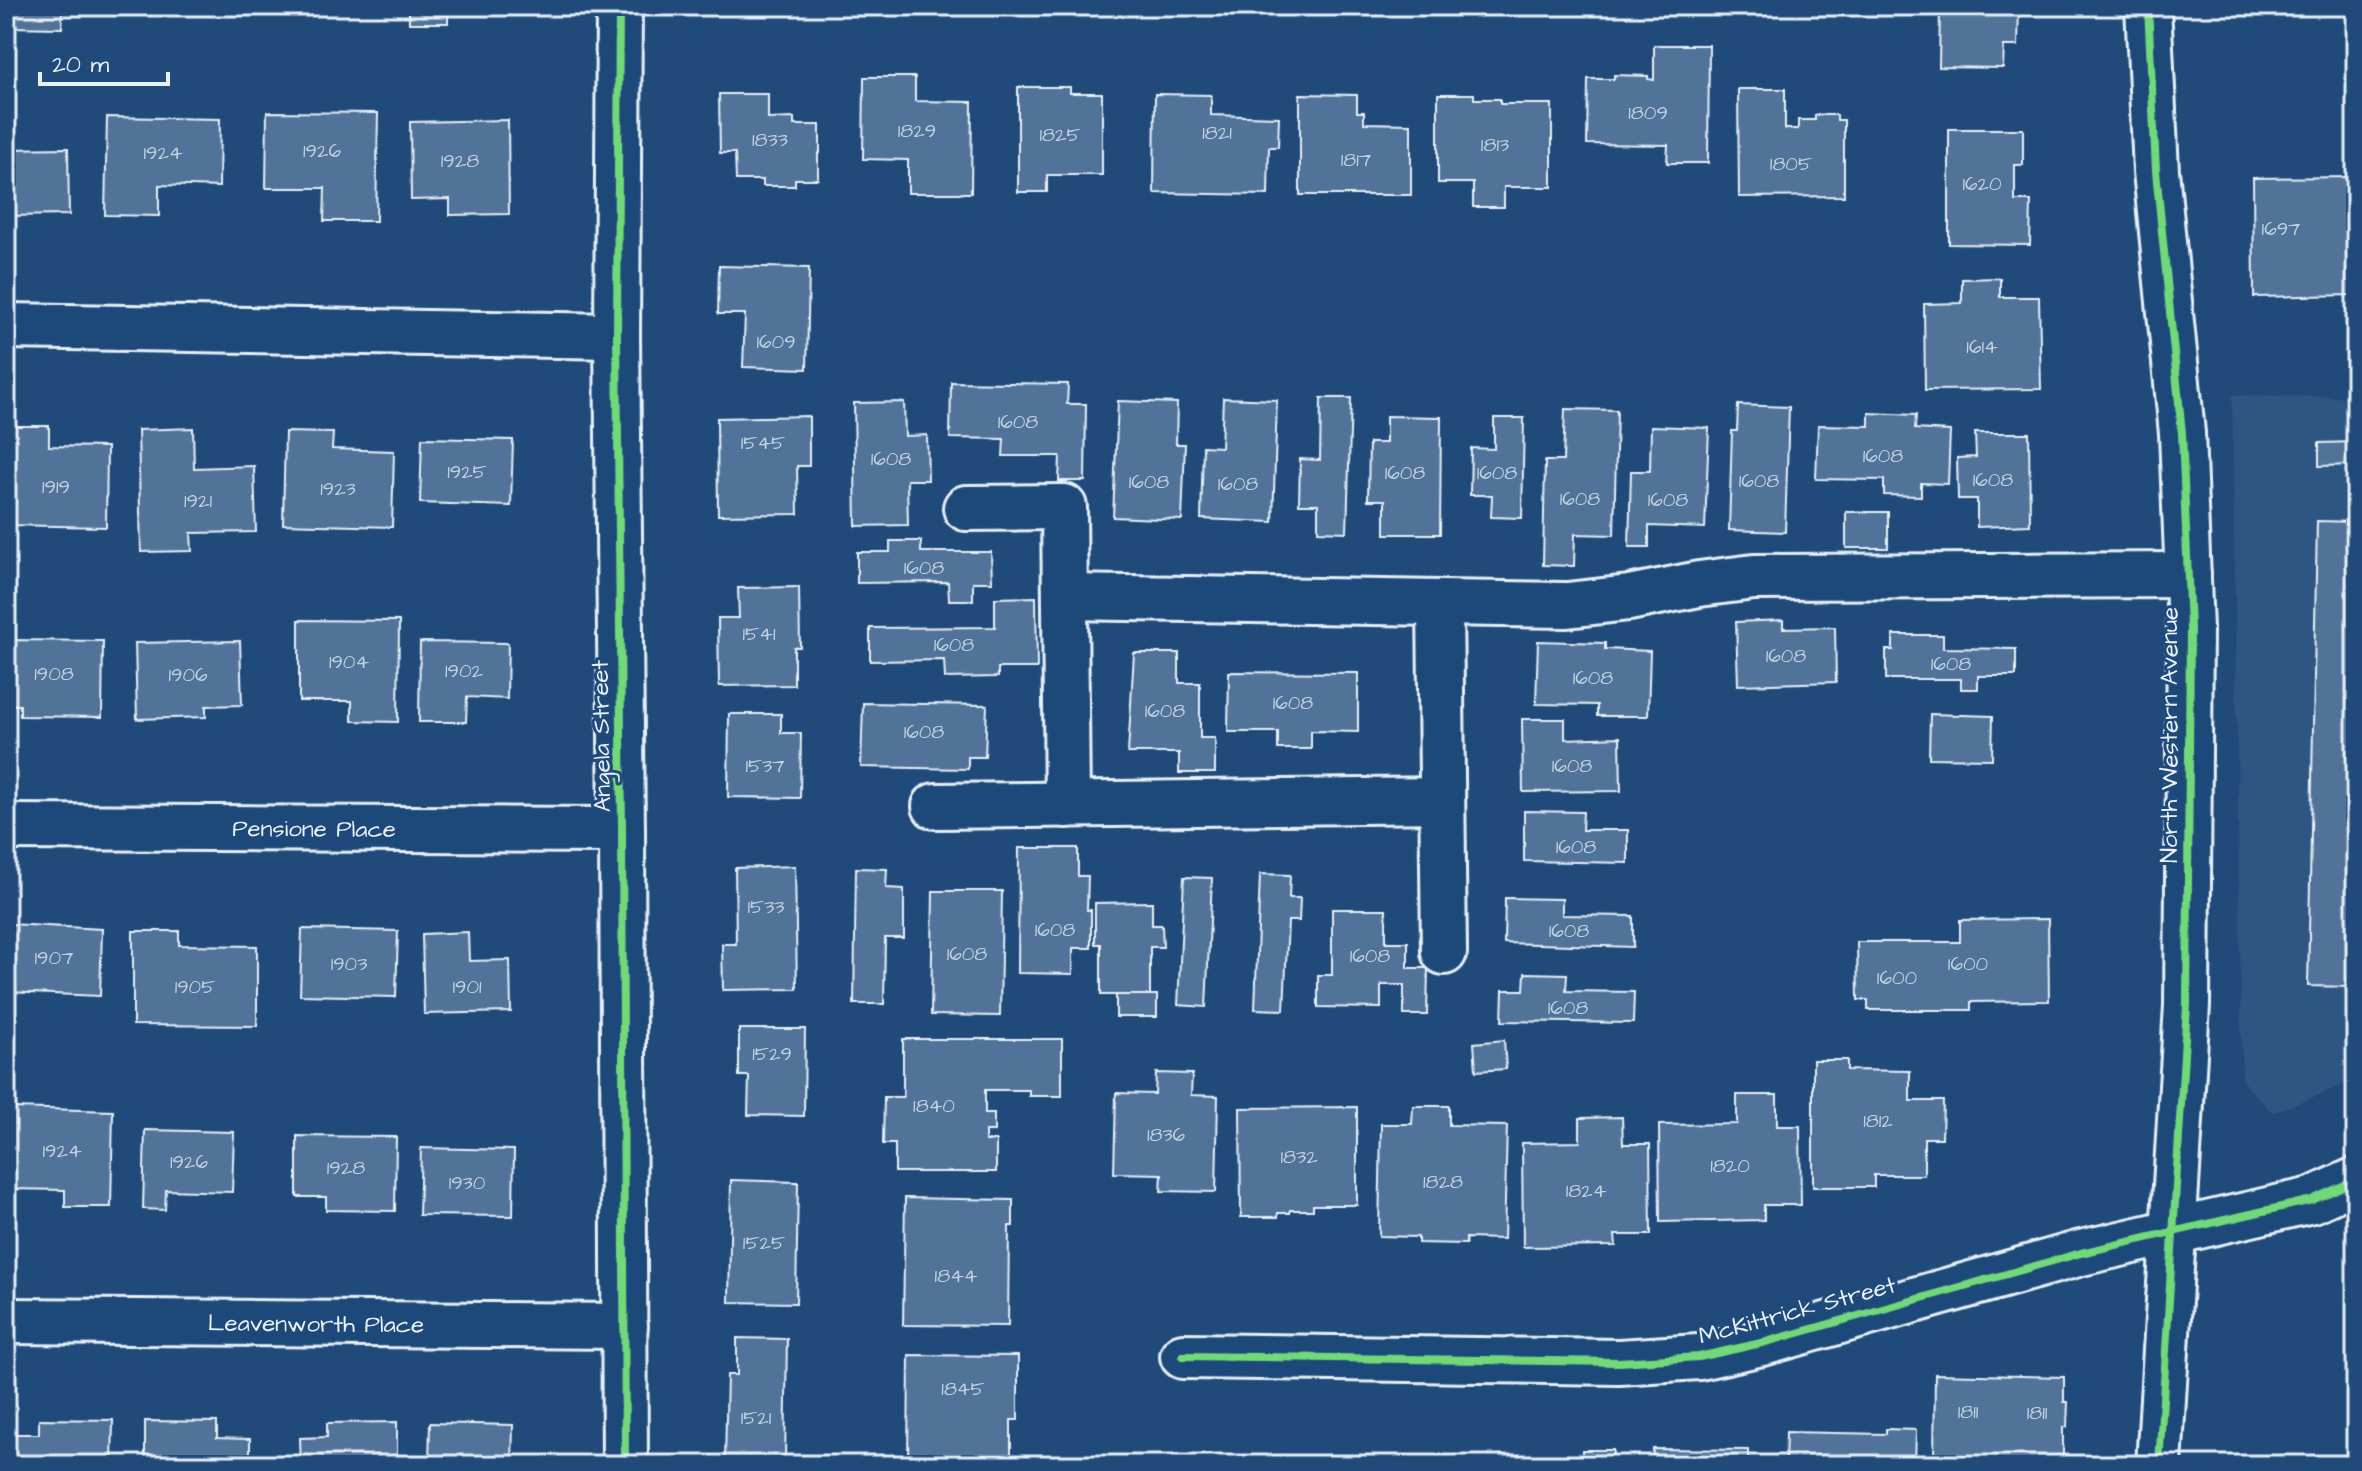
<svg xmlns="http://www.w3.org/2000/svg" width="2362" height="1471" font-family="'Architects Daughter',sans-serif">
	<rect width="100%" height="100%" fill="#1f4a7a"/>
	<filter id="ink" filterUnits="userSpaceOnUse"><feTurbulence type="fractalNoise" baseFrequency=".0125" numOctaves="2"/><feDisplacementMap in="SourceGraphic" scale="16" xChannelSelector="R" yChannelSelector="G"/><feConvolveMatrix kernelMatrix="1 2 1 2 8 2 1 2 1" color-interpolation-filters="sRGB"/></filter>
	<g filter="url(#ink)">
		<path fill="#2e5683" d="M2232,395L2356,397V1080L2273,1113L2242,1081Z"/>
		<path fill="#517399" stroke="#e8f1f8" stroke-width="2" d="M6,6H62V28L6,27Z
			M126,6H216V11H153V8H126Z
			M409,6H498H448V23H409Z
			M1940,6H2019L2018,46H2004L2003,68L1939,67Z
			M1654,45H1709L1708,163H1667L1668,145L1587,144L1588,79H1614V75L1648,76V79L1654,80Z
			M864,77H915V101L972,102L971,193H908V160L863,159Z
			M1018,87H1070V93H1102V175H1047V192H1018Z
			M1738,89H1785V129H1798V120H1815V115H1837V120H1844V196L1739,197Z
			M719,94H768V119L794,118V125H820V153H818V179H795V186H763V180H736L735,153H720Z
			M1155,94L1211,95V115L1279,117L1278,147H1269L1268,195L1154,193Z
			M1300,94L1357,95V112H1364V123L1411,124V195H1300Z
			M1438,94H1474V99H1500V104H1552V187H1504V207H1473V183H1438Z
			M267,112L378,113L376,221H324L325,188H266Z
			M107,117L220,119L219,187L159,185V216L105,215Z
			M508,120L509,214L450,215V199L411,200L410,122Z
			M1949,129H2023V165H2015V201H2031L2030,245L1949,244Z
			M68,148L69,215L6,216V149Z
			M2356,177V295L2254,297L2253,178Z
			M719,266L809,268L807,369L743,367L745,314H718Z
			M2000,278V297H2039L2041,389L1925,390L1924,304L1962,303V279Z
			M951,382L1068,384L1067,404H1086L1085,481H1059L1060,456H1003L1004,439L950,438Z
			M1223,398L1277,400L1273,522L1201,519L1203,446L1221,447Z
			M1321,398H1351L1347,532L1318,531V504H1299L1300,459L1320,460Z
			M1118,401L1177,403L1176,444H1185L1182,520L1113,517Z
			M904,402L905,436L927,435L928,480H907L908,525L856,526L854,403Z
			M1738,405L1789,407L1785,532L1729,530L1732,431H1737Z
			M1565,409L1617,410L1614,535L1575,534L1574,566L1543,565L1545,461H1563Z
			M1869,413L1916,415L1915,429L1950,431L1948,484L1921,483V496L1884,495V480L1816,479L1818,425L1869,426Z
			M809,416V466H797L798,514L718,515L717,418Z
			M1386,416L1441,417L1440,534H1385V500H1368L1369,443H1386Z
			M1494,418H1524L1522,518L1491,517L1492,495H1470L1471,448L1494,449Z
			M6,426H49V446L107,447L106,527L6,525Z
			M1651,426L1709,428L1705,528L1649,526V547H1629L1631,471H1650Z
			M193,428L194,468L254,466L256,532L191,533L192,551L141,552L138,430Z
			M285,432L333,433L332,449L394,451L392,527L283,524Z
			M1975,433H2029L2030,525L1977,527V499H1958L1957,458L1976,457Z
			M422,438L513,440L511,506L420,503Z
			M2356,442V465L2319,466V443Z
			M1846,512H1888V548H1846Z
			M2317,521L2356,522V727L2351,987L2308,986Z
			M890,541H921V552H991L992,582H973V600H949L948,582L857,583V552H890Z
			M799,587L800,647H794V685L719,686L718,618H739L738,588Z
			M1036,597L1037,668H998V677L945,678L944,660L870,661V628L995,627V598Z
			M299,620L399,621L398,722L352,721V701H299Z
			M1783,620V628L1835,627L1836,682L1738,685L1736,622Z
			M1893,635H1943V648L2016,649V676H1978V689H1961V679H1886V650H1893Z
			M6,640L103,641L102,717L20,716V705H6Z
			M240,641L242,705L206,706V717L137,719L135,643Z
			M1538,641L1605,643V649L1650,651L1648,716H1597V705L1536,704Z
			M420,642L508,643L507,699L467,697L466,722H419Z
			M1134,653H1179V683H1200V738H1215V773H1179V753H1128Z
			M1229,672L1358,673V732L1311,731V749H1278V732H1228Z
			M863,703L987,705L985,757H968V769L861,767Z
			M729,714H781V733H801L800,798L728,797Z
			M1930,714L1993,716L1992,759L1929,758Z
			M1522,719H1565V739L1620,737L1621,791L1523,792Z
			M1524,811L1583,812L1582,830H1628V863L1524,861Z
			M1019,848H1078V876H1088L1087,910H1091V948H1073V974L1018,973Z
			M795,866L797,989L723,990L722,944H736L735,868Z
			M856,868L887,869L886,888L904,889V938H885L884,1004H854Z
			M1260,874L1290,875L1289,898H1300L1299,921H1288L1284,1010L1255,1009Z
			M1184,877L1212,878L1206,1007L1178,1005Z
			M933,891H1002L1000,1016L931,1015Z
			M1505,898L1562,899V915L1633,916V947L1504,943Z
			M1152,902V925H1162L1163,947H1150V995H1101V944H1095V903Z
			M1332,909H1386V942H1408V968H1428L1427,1015H1404V985H1381V1008L1318,1007V975H1332Z
			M2048,919L2049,1001L1971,1002V1010H1868V1000H1858L1857,942H1960V920Z
			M9,924L102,929L100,996L6,992Z
			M302,929L398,931L396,997L300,995Z
			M133,931H179V945L257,946V1026L133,1025Z
			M468,932L469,961L510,960L511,1012L424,1014L422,934Z
			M1525,973L1567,974L1566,991L1634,992L1633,1023L1502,1021L1503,990H1524Z
			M1116,995H1157V1017H1116Z
			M739,1029H805L804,1116L748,1115L749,1076H739Z
			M903,1039H1062V1096H1029V1090H985V1113H994V1131H985V1141H996V1172H895V1144H883L884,1097H903Z
			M1504,1040L1506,1069L1476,1071L1474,1043Z
			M1813,1060H1847V1070L1910,1071V1101H1943L1942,1138H1924V1175H1874V1187H1813Z
			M1156,1073L1192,1074L1191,1095L1218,1096L1216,1192L1161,1191L1162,1174L1114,1173L1116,1093L1155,1094Z
			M1737,1095H1777V1126H1800L1801,1205H1764V1220L1660,1222L1659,1125L1737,1124Z
			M1413,1106H1449V1125L1507,1126L1504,1239L1466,1238V1244L1418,1243V1237L1379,1236L1381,1124H1412Z
			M1357,1107V1205H1313V1210H1290V1213H1278V1217H1241L1240,1108Z
			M13,1108L113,1111L111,1207H65V1190L11,1189Z
			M1622,1117L1623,1144H1650L1651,1235H1615L1616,1246L1523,1247L1522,1143L1580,1142V1118Z
			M145,1130L234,1132L232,1192L166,1190L165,1210L143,1209Z
			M297,1136L396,1137L395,1211L326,1210V1197H297Z
			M421,1148L514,1150L513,1216L419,1215Z
			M731,1180L798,1182L796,1303L729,1302Z
			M905,1198L1013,1200V1226H1009L1008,1326L903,1325Z
			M737,1338L787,1339L785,1460H725L727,1375H737Z
			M909,1355L1018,1356V1420H1011V1465H908Z
			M1935,1374L2064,1377V1402H2068L2067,1427H2063V1465H1934Z
			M39,1419L113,1420L112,1465H12L13,1434H39Z
			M145,1421L217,1422V1438L250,1439V1465H145Z
			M397,1422V1465H301L300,1438L327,1437V1423Z
			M430,1423L513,1425L512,1465H429Z
			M1886,1429L1916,1430L1915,1465H1785L1786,1432L1886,1434Z
			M1653,1449L1748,1450V1465H1652Z
			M1582,1450H1613L1612,1463H1620V1465H1510V1461L1557,1462L1558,1454L1582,1455Z"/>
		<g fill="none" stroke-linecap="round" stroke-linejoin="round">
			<g stroke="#e8f1f8" stroke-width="50">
				<g id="minor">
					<path d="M619,6L617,336L622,830L625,1465"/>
					<path d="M6,326L617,336"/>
					<path d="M966,508L1064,507L1067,805"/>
					<path d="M1065,597L1567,605L1629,598L1699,584L1754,577L2188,575"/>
					<path d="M1440,603L1444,952"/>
					<path d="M935,806L1442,800"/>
					<path id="s1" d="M6,827L622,830"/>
					<path id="s2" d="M6,1321L625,1326"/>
					<path d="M1183,1356L1619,1362L1699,1357L1766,1342L2081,1253L2312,1200L2356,1180"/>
				</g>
			</g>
			<g stroke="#e8f1f8" stroke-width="50">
				<path id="major" d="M2148,6L2156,171L2182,433L2190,629L2187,1005L2159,1465"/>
			</g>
			<use href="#minor" stroke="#1f4a7a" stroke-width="44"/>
			<use href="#major" stroke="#1f4a7a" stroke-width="44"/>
			<g stroke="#1f4a7a" stroke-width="13">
				<path id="cycleway" d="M619,6L617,336L622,830L625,1465
					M2148,6L2156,171L2182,433L2190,629L2187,1005L2159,1465
					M1183,1356L1619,1362L1699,1357L1766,1342L2081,1253L2312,1200L2356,1180"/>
			</g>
			<use href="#cycleway" stroke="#71d979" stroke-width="8"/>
		</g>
	</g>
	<g text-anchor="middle" stroke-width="6" stroke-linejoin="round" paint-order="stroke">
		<g font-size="20" fill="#c2d2e0">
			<text x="1648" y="119">1809</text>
			<text x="917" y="137">1829</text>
			<text x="1217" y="139">1821</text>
			<text x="1060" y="141">1825</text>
			<text x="770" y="146">1833</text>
			<text x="1495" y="151">1813</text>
			<text x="322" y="157">1926</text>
			<text x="163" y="159">1924</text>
			<text x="1356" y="166">1817</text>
			<text x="460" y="167">1928</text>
			<text x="1791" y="170">1805</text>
			<text x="1982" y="190">1620</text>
			<text x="2281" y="235">1697</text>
			<text x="776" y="348">1609</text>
			<text x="1982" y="353">1614</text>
			<text x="1018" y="428">1608</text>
			<text x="763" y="449">1545</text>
			<text x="1883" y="462">1608</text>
			<text x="891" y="465">1608</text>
			<text x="467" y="478">1925</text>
			<text x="1405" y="479">1608</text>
			<text x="1497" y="479">1608</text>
			<text x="1993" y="486">1608</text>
			<text x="1759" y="487">1608</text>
			<text x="1149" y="488">1608</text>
			<text x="1238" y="490">1608</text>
			<text x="56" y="493">1919</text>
			<text x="338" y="495">1923</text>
			<text x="1580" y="505">1608</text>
			<text x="1668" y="506">1608</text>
			<text x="198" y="507">1921</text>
			<text x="924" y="574">1608</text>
			<text x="759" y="640">1541</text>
			<text x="954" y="651">1608</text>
			<text x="1786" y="662">1608</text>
			<text x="349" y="668">1904</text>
			<text x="1951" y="670">1608</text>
			<text x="464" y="677">1902</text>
			<text x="54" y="680">1908</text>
			<text x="188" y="681">1906</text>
			<text x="1593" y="684">1608</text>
			<text x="1293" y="709">1608</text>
			<text x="1165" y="717">1608</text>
			<text x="924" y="738">1608</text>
			<text x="765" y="772">1537</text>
			<text x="1572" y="772">1608</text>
			<text x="1576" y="853">1608</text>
			<text x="766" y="913">1533</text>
			<text x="1055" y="936">1608</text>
			<text x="1569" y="937">1608</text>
			<text x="967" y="960">1608</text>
			<text x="1370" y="962">1608</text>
			<text x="54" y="964">1907</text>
			<text x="349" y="970">1903</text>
			<text x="1968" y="970">1600</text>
			<text x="1897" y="984">1600</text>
			<text x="195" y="993">1905</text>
			<text x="467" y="993">1901</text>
			<text x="1568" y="1014">1608</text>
			<text x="772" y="1060">1529</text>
			<text x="934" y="1112">1840</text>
			<text x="1878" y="1127">1812</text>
			<text x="1166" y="1141">1836</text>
			<text x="62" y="1157">1924</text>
			<text x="1299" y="1163">1832</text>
			<text x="189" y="1168">1926</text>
			<text x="1730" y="1172">1820</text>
			<text x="346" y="1174">1928</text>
			<text x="1443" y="1188">1828</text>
			<text x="467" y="1189">1930</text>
			<text x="1586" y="1197">1824</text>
			<text x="764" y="1249">1525</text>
			<text x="956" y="1282">1844</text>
			<text x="963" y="1395">1845</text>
			<text x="1968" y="1418">1811</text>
			<text x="2037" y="1419">1811</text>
			<text x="756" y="1424">1521</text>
		</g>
		<g font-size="24" fill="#e8f1f8" stroke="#1f4a7a">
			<text transform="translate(2169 735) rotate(-90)" y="8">North Western Avenue</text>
			<text transform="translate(601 736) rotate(-91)" y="8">Angela Street</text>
			<text dy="8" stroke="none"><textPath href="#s1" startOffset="308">Pensione Place</textPath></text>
			<text transform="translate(1797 1310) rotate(-15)" y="8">McKittrick Street</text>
			<text dy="8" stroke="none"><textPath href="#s2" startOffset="310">Leavenworth Place</textPath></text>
		</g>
	</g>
	<rect width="2362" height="1471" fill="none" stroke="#1f4a7a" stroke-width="32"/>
	<rect x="16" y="16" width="2330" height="1439" fill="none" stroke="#e8f1f8" stroke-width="3" filter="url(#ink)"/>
	<path d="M40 72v12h128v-12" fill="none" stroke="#e8f1f8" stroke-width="4"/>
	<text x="52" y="72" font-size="24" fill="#e8f1f8" stroke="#1f4a7a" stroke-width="6" paint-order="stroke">20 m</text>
</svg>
